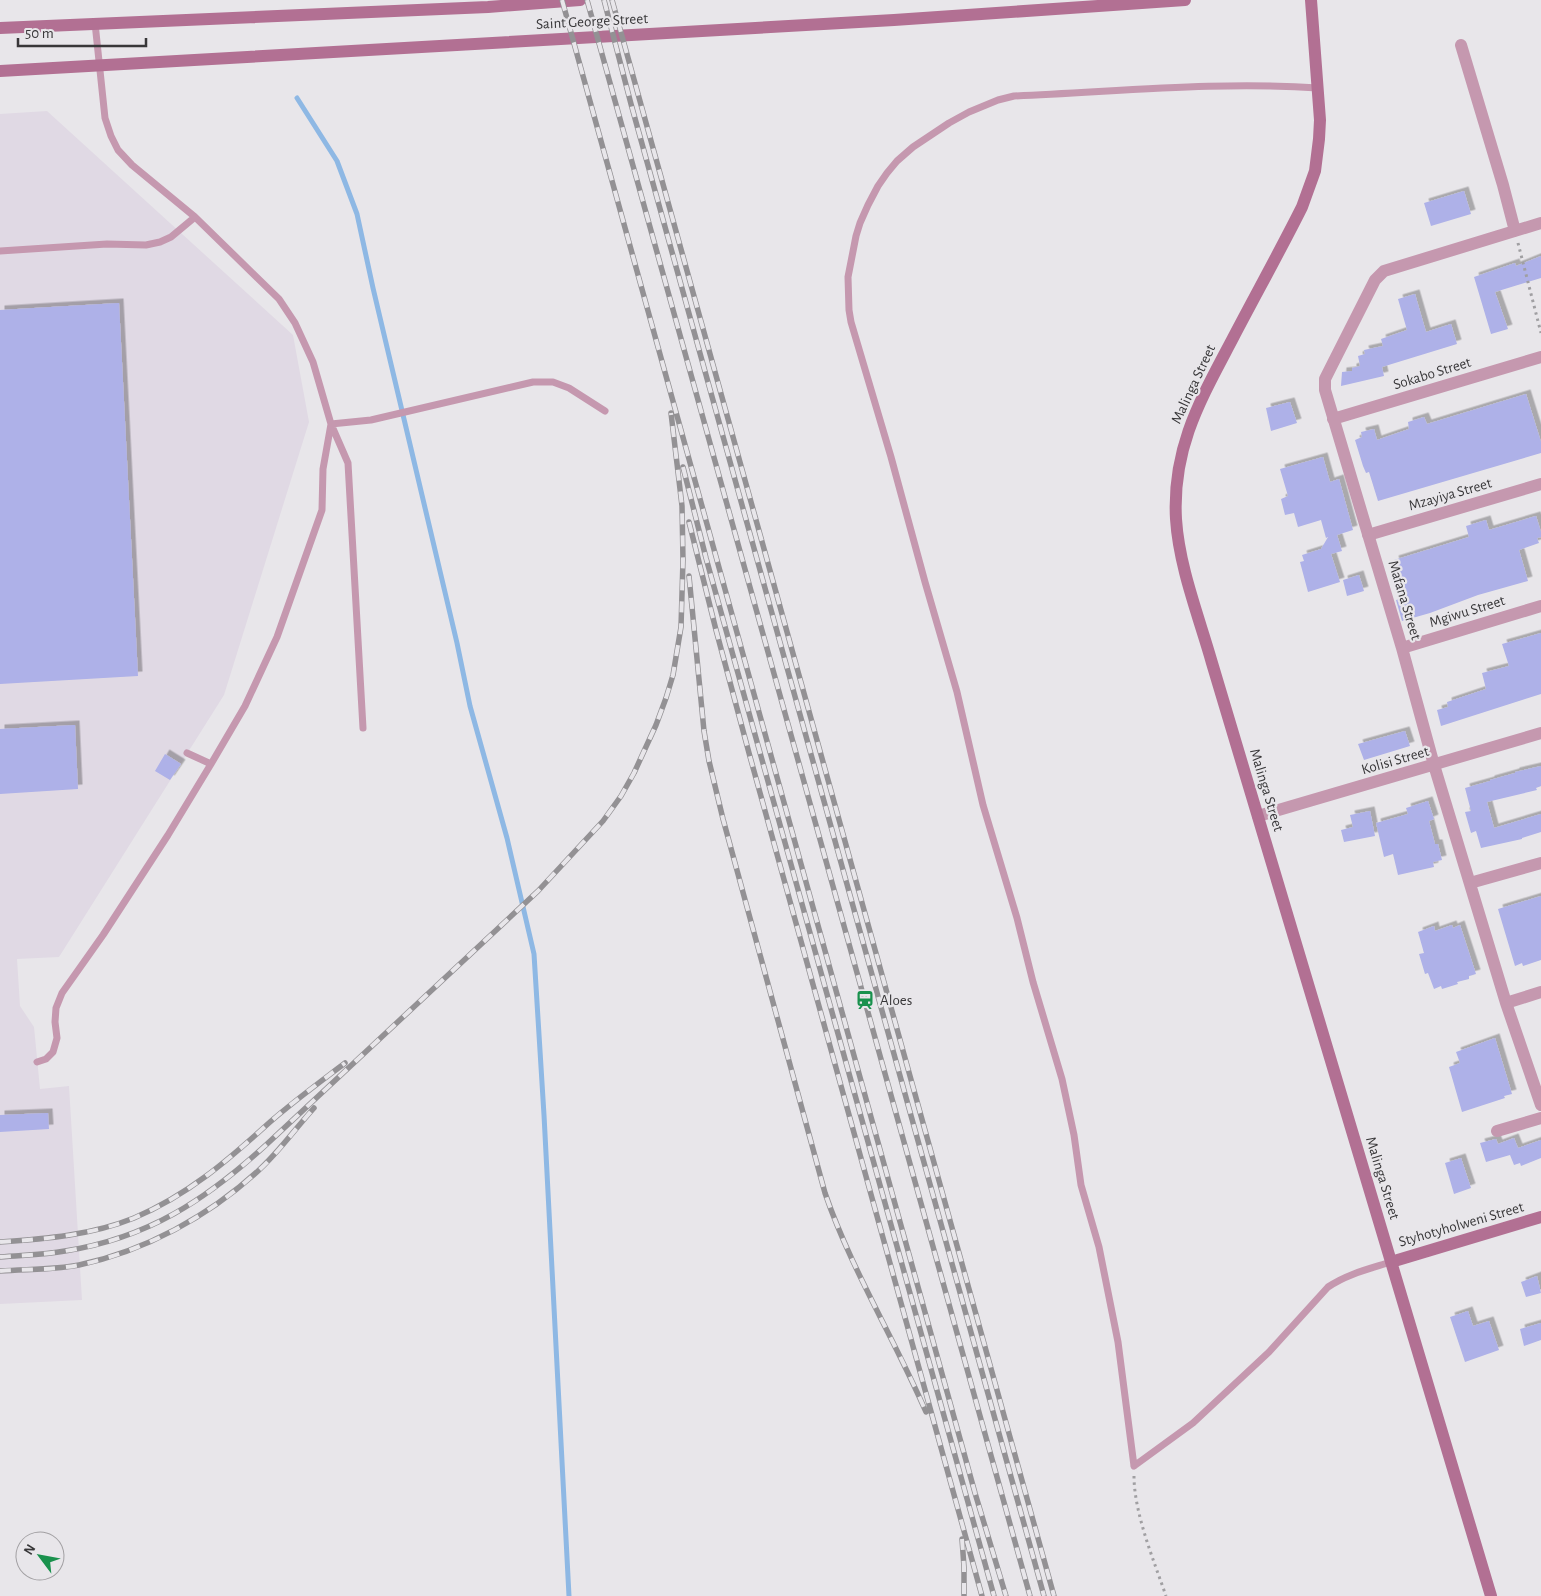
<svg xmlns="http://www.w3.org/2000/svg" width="1541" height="1596" font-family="'Alegreya Sans',sans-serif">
	<defs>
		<filter id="shadow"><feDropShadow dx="4.5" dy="-4.5" stdDeviation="0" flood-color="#0004"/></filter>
	</defs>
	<rect width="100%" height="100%" fill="#e8e6ea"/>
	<path fill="#e0d9e4" d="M47,111L293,335L309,422L224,695L59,957L17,959L20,1006L34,1027L40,1089L69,1086L82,1300L0,1304V114Z"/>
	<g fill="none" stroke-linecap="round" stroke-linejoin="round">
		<path stroke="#8eb8e4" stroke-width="5" d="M297,98L337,161L357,214L373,288L457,643L470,706L507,838L534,954L544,1115L569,1596"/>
	</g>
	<path fill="#aeb1e8" filter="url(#shadow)" d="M1464,191L1471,214L1431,226L1424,203Z
		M1541,256V278L1495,292L1508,329L1491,334L1474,277L1515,263L1516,266Z
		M1415,294L1426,332L1451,324L1457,344L1382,367L1384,376L1341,386L1342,372L1352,371V368L1360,366L1358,356L1365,354L1364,350L1383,346L1381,339L1407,330L1398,299Z
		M119,303L138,676L0,684V310Z
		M1526,394L1541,442V453L1378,501L1369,472L1366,473L1363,466L1355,440L1362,437L1361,432L1374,429L1377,440L1409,429L1408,422L1424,417L1427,424Z
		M1290,402L1297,423L1271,431L1266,408Z
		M1323,457L1330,482L1339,479L1353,530L1337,535L1342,551L1331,554L1340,582L1308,592L1300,562L1304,561L1302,555L1321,549L1328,537L1326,538L1321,520L1298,527L1294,513L1285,515L1281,499L1288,496L1280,469Z
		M1536,516L1541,532V537L1537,538L1539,543L1519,550L1528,581L1478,595L1430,613L1402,621L1396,600L1406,597L1394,560L1469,537L1466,526L1486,520L1489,530Z
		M1359,575L1364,591L1347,596L1343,580Z
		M1541,633V694L1441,726L1437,710L1448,707L1447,702L1486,689L1482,673L1509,666L1502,644Z
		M75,725L78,789L0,794V729Z
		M1405,731L1410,746L1364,760L1358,744Z
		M165,754L181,764L170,780L155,771Z
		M1541,766V786L1536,788L1537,790L1487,802L1494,828L1541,814V832L1522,838V839L1481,848L1476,831L1471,833L1465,812L1471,811L1465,788L1490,781V780L1515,773V772Z
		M1428,801L1434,819L1429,821L1435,844H1438L1442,860L1433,862L1434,867L1398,875L1393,854L1384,857L1376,823L1408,814L1406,808Z
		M1370,811L1375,836L1344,842L1341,830L1353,827L1350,815Z
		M1541,896V960L1523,966L1522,963L1515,966L1498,909Z
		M1452,925L1453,928L1460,925L1476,974L1469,976V979L1457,982L1458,984L1442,989L1441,986L1434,989L1428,973L1425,974L1419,954L1424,953L1418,932L1434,926L1435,931Z
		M1495,1038L1512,1094L1504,1096L1505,1098L1462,1112L1449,1067L1460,1063L1456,1052Z
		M48,1113L49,1129L0,1132V1115Z
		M1514,1138L1518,1148L1541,1140V1158L1521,1166L1520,1163L1514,1165L1510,1155L1486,1162L1480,1143L1496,1139L1498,1144Z
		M1461,1158L1471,1188L1454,1194L1445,1163Z
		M1537,1276L1541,1293L1526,1297L1521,1282Z
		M1468,1311L1473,1326L1489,1321L1499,1350L1465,1362L1450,1317Z
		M1541,1323V1340L1524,1346L1520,1329Z"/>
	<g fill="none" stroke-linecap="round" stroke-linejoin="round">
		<path stroke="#a09fa2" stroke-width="3" stroke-dasharray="2.5 4" stroke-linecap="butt" d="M1518,243L1541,333
			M1134,1476C1134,1513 1154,1561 1166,1596"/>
		<path stroke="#c598af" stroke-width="7" d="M0,251L107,244L146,245L160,242L171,237L195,217
			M363,728L348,463L331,424L371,420L533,382H553L569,388L605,411
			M187,753L211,764
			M37,1062L46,1059L53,1052L57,1038L55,1022L56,1008L62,993L103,935L168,835L211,764L245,706L277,637L322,510L323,469L331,424L313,362L295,323L279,299L195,217L132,165L118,150L111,136L105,118L95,23
			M1134,1466L1118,1342L1099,1247L1081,1185L1074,1135L1062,1079L1033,982L1017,918L983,805L957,692L925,582L891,457L851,322L849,310L848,277L856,236L860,223L868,205L878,186L887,173L897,161L913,147L949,123L969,112L998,100L1014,96C1115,92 1216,81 1318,88
			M1134,1466L1193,1423L1269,1352L1328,1287C1347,1274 1369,1269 1391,1262"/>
		<path stroke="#c598af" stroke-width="12" d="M1461,45L1503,185L1515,231
			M1541,223L1384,271L1375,280L1331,367L1325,379V390L1402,648L1434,765L1506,1003L1541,1105
			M1333,419L1541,357
			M1368,535L1541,484
			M1402,648L1541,606
			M1258,816L1541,733
			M1470,883L1541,863
			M1506,1003L1541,992
			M1497,1131L1541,1118"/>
		<path stroke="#b27093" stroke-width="12" d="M1311,0L1320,120L1319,139L1315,171L1302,207C1280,251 1256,294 1233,338C1201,399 1172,447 1176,519C1179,567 1199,617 1212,663L1491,1596
			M0,28L488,7L580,0
			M0,71L894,20L1185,0
			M1391,1262L1541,1217"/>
		<g stroke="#939194" stroke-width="5.5">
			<path id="rail" d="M562,0L975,1493L1006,1596
				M587,0L1030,1596
				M604,0L631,104L1044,1596
				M612,0L1054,1596
				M683,467L706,558L994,1596
				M689,522L716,630L749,753L982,1596
				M689,576L704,731L709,761L723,819L825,1193C851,1269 894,1338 926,1412
				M0,1242C45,1239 92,1235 134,1218C188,1195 227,1161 270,1122C294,1101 320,1082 345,1063
				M0,1257C21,1255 43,1255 65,1251C148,1238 206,1200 267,1144L538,891L603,821L621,796L634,773L656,725L666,698L673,675L681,627L683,560L682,506L671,413
				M0,1271C26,1269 54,1270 79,1265C145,1251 209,1216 258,1171C279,1152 295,1129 314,1108
				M962,1539L964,1567V1596"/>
		</g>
		<use href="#rail" stroke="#e8e6ea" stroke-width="4" stroke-dasharray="11" stroke-linecap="butt"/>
	</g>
	<defs>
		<g id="station-bare" transform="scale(1.5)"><path d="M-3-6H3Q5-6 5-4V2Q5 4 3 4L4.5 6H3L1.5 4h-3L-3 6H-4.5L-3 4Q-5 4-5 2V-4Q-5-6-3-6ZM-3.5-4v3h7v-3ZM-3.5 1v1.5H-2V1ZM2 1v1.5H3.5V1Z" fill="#19914d" stroke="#e8e6ea" stroke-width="2.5" paint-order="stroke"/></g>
	</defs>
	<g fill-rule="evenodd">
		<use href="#station-bare" x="865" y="1000"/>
	</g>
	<g text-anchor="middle" stroke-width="4.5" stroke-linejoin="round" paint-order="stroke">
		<g font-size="15" fill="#383739" stroke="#e8e6ea">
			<text transform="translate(592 21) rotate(-3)" y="5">Saint George Street</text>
			<text transform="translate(1432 373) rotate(-17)" y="5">Sokabo Street</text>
			<text transform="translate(1193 384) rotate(-65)" y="5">Malinga Street</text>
			<text transform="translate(1450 494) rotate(-16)" y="5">Mzayiya Street</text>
			<text transform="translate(1405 600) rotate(73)" y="5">Mafana Street</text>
			<text transform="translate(1467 611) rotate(-17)" y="5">Mgiwu Street</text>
			<text transform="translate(1395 760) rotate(-16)" y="5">Kolisi Street</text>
			<text transform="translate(1267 790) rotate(73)" y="5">Malinga Street</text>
			<text transform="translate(1383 1178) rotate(73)" y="5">Malinga Street</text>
			<text transform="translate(1461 1224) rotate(-16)" y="5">Styhotyholweni Street</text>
		</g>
		<g font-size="15" fill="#383739" stroke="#e8e6ea" text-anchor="start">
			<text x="880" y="1005">Aloes</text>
		</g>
	</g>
	<g transform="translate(40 1556) rotate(302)"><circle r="24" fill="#e8e6ea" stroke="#a2a0a3"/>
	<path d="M0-4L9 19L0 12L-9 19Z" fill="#19914d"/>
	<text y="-8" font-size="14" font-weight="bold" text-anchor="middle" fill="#383739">N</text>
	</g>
	<path d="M18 38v8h128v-8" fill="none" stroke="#383739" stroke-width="2.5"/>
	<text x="25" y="38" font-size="15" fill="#383739" stroke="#e8e6ea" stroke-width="4" paint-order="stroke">50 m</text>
</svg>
